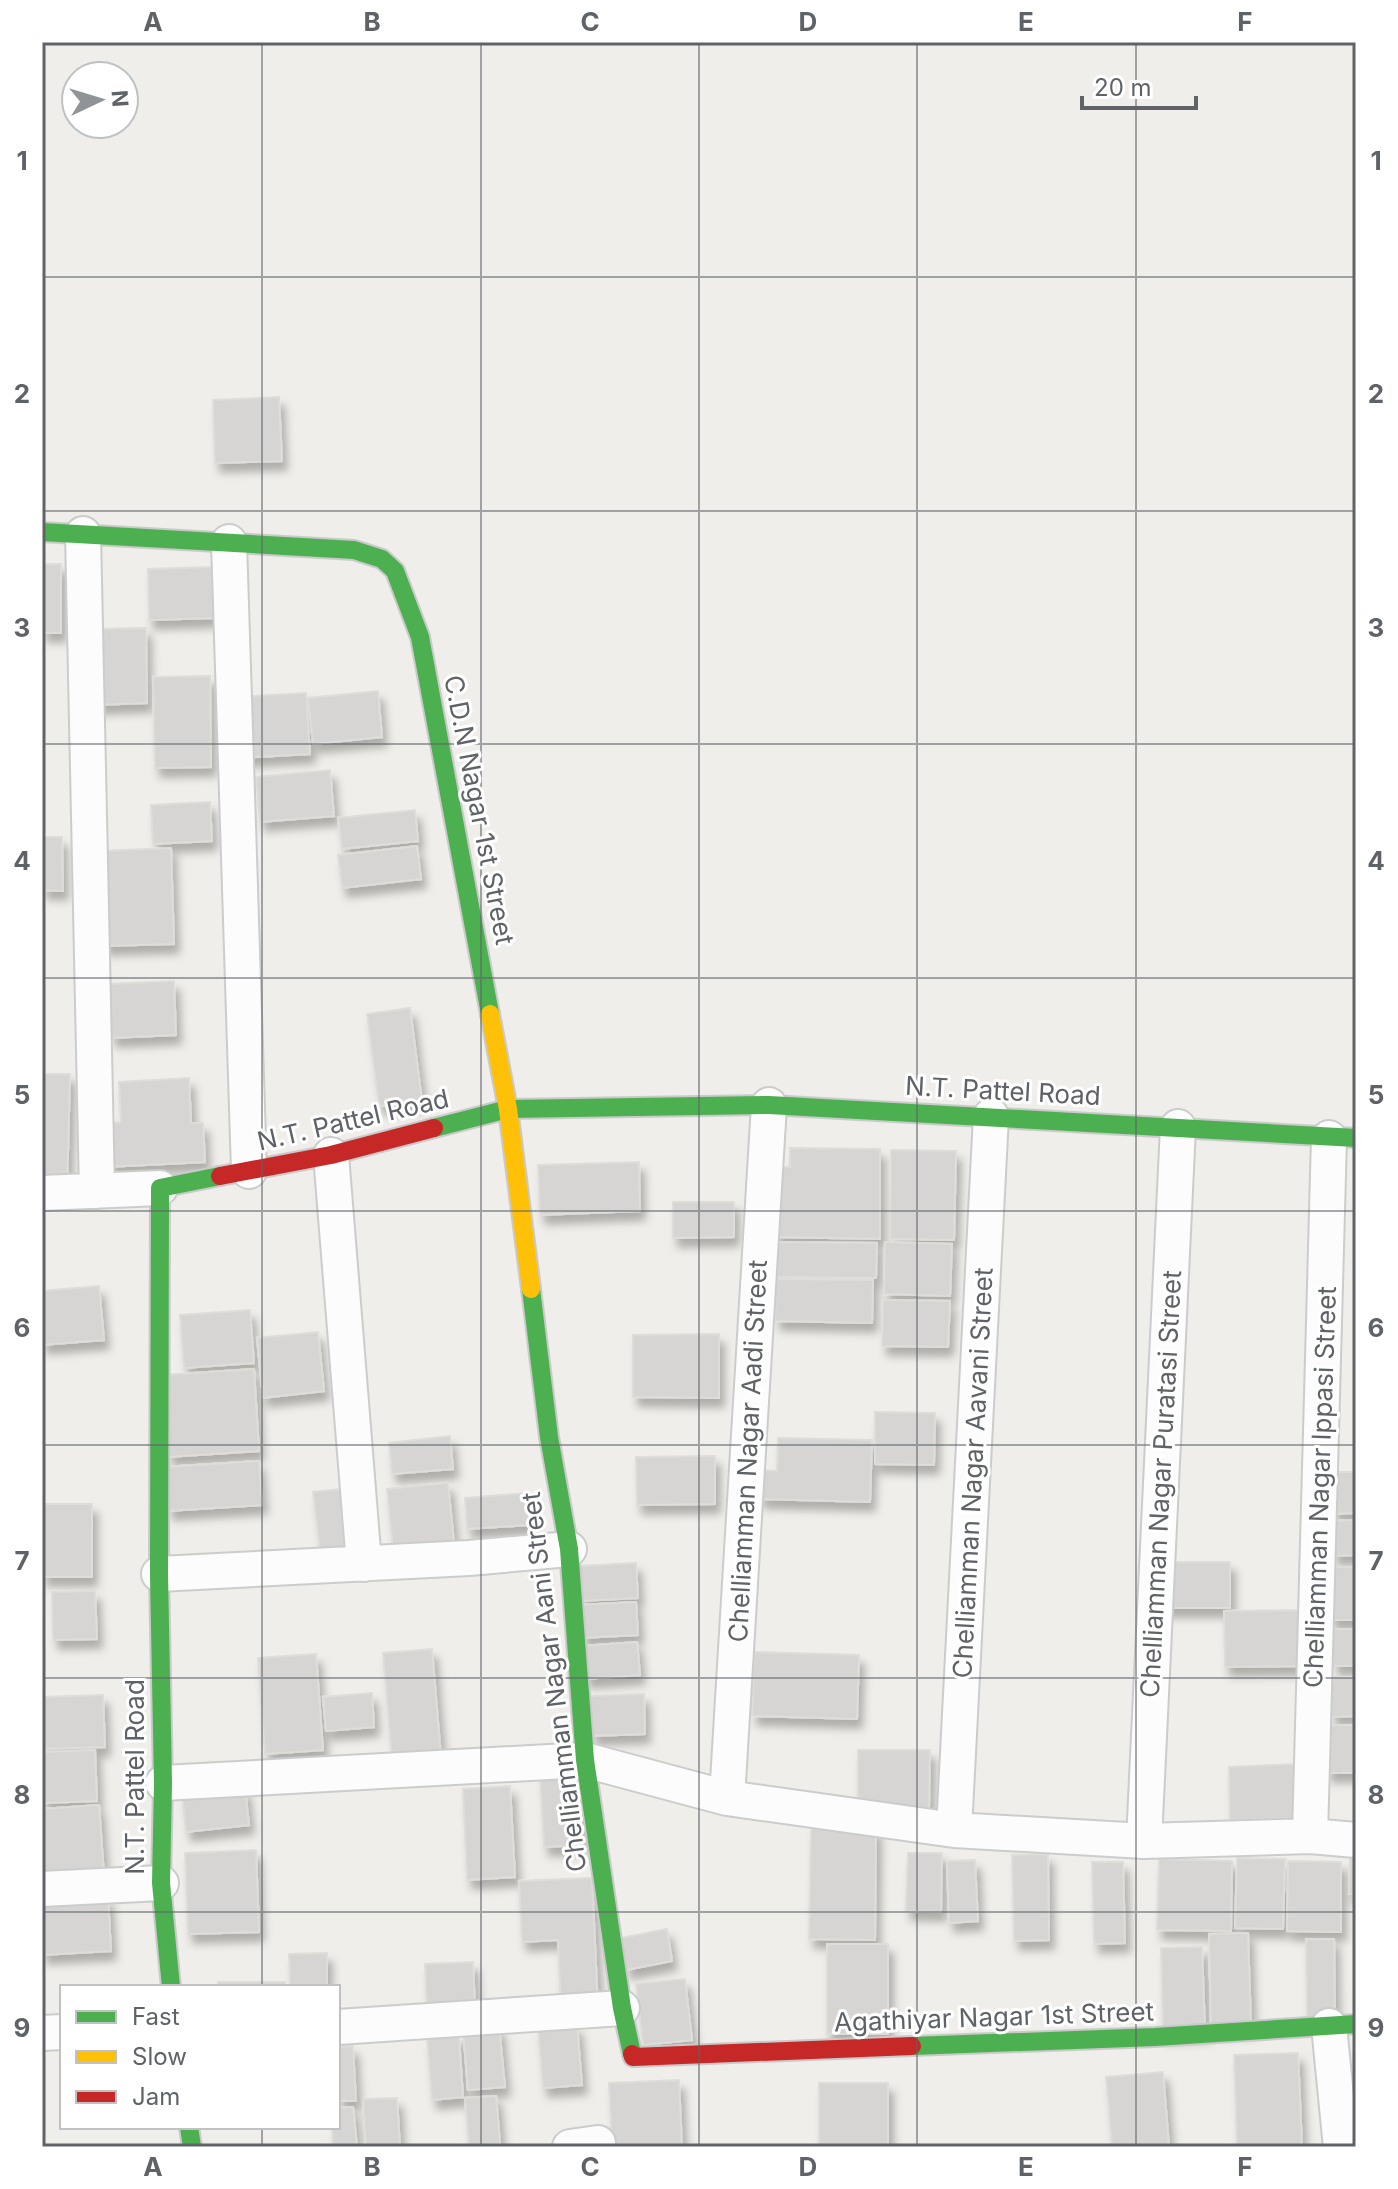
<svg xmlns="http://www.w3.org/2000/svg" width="1398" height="2189" font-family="Inter,sans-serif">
	<defs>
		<filter id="shadow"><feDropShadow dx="5" dy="9" stdDeviation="4" flood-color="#0004"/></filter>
	</defs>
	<rect width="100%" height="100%" fill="#efeeea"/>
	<path fill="#d6d5d3" stroke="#deddd9" stroke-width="2" filter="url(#shadow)" d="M279,397L282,461L215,463L213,400Z
		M42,564H61V633H42Z
		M213,567L215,618L149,620L148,569Z
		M146,628L147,703L95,705L94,629Z
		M210,676L211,767L155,768L153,677Z
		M378,691L382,737L313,744L308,698Z
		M306,693L310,754L240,758L236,697Z
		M330,770L334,816L260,822L256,777Z
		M210,802L212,841L153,844L151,805Z
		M415,810L418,841L342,849L338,818Z
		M42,837H62L63,891L42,890Z
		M417,846L421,879L342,888L338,855Z
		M171,848L174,944L103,946L100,851Z
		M174,981L176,1035L111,1038L109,984Z
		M410,1008L422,1101L379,1106L367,1014Z
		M42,1074H70L67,1191H42Z
		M189,1078L191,1123H203L205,1162L107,1167L106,1123L121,1122L119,1082Z
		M790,1148L880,1149V1239L774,1237V1214H780V1167H790Z
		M891,1150L956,1151L954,1240L890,1239Z
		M639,1162L640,1211L540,1215L538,1165Z
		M673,1202H734V1237L673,1238Z
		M775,1242L877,1243L876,1278L774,1277Z
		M885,1242L952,1244L950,1296L884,1294Z
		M776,1279L873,1280L872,1323L775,1321Z
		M99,1286L104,1340L42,1345V1291Z
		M883,1300L950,1301L948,1347L882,1346Z
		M250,1310L254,1363L184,1368L180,1315Z
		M318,1332L324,1391L263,1398L257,1338Z
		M719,1334V1398L633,1397V1335Z
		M254,1369L259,1451L168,1457L163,1375Z
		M875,1412L935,1413L934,1465L875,1464Z
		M450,1436L453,1469L392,1474L389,1443Z
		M778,1438L872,1440L870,1502L759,1499V1470L777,1471Z
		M715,1456V1504L637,1505L636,1457Z
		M259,1461L262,1505L168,1511L165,1467Z
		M1332,1472H1356V1513L1333,1514Z
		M448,1483L454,1543L393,1549L387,1489Z
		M348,1488L354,1547L320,1551L313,1492Z
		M528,1493L531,1525L467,1529L465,1498Z
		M42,1504H92V1577H42Z
		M1356,1520V1555L1333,1556L1331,1521Z
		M1162,1562H1230V1608H1162Z
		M636,1563L638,1598L580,1601L579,1566Z
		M1330,1567H1356V1620H1330Z
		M95,1591L97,1639L53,1640L52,1592Z
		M636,1602L638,1635L581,1638L579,1605Z
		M1302,1610V1666L1225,1667L1224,1611Z
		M1333,1629H1356V1666H1333Z
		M637,1642L640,1675L585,1679L582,1646Z
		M432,1649L441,1757L392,1760L383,1653Z
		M754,1652L859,1655L857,1719L752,1716Z
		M316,1654L323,1750L265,1754L258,1658Z
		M1331,1677H1356V1716L1331,1717Z
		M372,1693L374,1727L326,1731L323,1697Z
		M644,1694L645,1734L591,1736L590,1696Z
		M103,1695L105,1747L42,1749V1697Z
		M1327,1725H1356V1773H1326Z
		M95,1750L97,1801L42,1803V1752Z
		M858,1750H930L929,1808H858Z
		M1298,1764L1300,1818L1230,1820L1229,1767Z
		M578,1771L582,1845L544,1847L540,1773Z
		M510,1786L515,1877L467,1880L463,1789Z
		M245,1788L249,1825L186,1832L182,1794Z
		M99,1805L104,1875L42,1879V1809Z
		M811,1826L876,1828L875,1940L809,1939Z
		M256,1850L259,1932L188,1934L185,1853Z
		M908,1853H942L941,1912L906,1911Z
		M1048,1854L1049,1940L1014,1941L1012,1855Z
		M1350,1857H1356V1894H1349Z
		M1237,1858L1285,1859L1283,1929L1235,1928Z
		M1159,1859L1232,1861L1231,1931L1157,1930Z
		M975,1860L978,1921L949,1923L947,1861Z
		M1288,1861L1341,1862V1932L1287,1931Z
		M1092,1862H1123L1125,1943L1094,1944Z
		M592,1878L598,2009L561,2010L558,1940L522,1942L519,1881Z
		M108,1897L111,1951L42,1955V1901Z
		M667,1929L672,1961L626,1970L621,1938Z
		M1248,1933L1251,2027L1211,2028L1209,1934Z
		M1306,1939H1334L1335,2018H1307Z
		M827,1944H888V2034H827Z
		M1202,1947L1205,2032L1163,2034L1161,1948Z
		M327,1953V1987H290L289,1954Z
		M473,1962L475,2007L427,2009L425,1964Z
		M685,1979L692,2040L643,2045L636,1984Z
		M218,1982H285V1987H218Z
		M577,2025L582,2085L543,2088L538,2028Z
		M499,2026L505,2087L468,2090L463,2028Z
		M459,2036L463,2097L432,2100L427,2038Z
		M353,2046L356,2101H338V2047Z
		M1298,2053L1302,2147H1237L1234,2055Z
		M1353,2054H1356V2127Z
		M1163,2072L1169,2147H1112L1106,2077Z
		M679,2080L682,2147H612L609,2083Z
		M819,2083H888V2147H819Z
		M496,2096L500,2143L469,2146L465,2098Z
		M397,2098L400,2147H366L363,2099Z
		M353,2107L357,2147H333L332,2127H338V2108Z"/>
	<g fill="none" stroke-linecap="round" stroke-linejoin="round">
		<g stroke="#cbcccc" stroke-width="38">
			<path id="street" d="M83,534L97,1191
				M229,542L249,1171
				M331,1155L364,1564
				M42,1193L160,1188
				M159,1574L469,1558L569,1549
				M163,1783L585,1760L727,1798L954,1830L1144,1841L1310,1836L1356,1840
				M727,1798L769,1105
				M954,1830L991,1116
				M1310,1836L1329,1138
				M1144,1841L1178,1127
				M42,1889L161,1883
				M1329,2026L1341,2147
				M338,2027L622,2008
				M42,2033L62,2032
				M570,2147L598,2143"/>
		</g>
		<g stroke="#cacacb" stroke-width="22">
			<path id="fast" d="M42,532L354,550L382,559L395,571L420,637L490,1014
				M434,1128L508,1109L769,1105L1356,1138
				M531,1289L549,1437L569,1549L585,1760L622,2008L632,2054
				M171,1987L161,1883L163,1783L159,1574L160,1188L220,1176
				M912,2046L1155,2037L1356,2024
				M189,2127L192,2147"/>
		</g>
		<g stroke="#cacacb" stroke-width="22">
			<path id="slow" d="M490,1014L508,1109L531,1289"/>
		</g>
		<g stroke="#cacacb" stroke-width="22">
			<path id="jam" d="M220,1176L331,1155L434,1128
				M632,2054L633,2057L912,2046"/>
		</g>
		<use href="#street" stroke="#fdfcfc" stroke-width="34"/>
		<use href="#fast" stroke="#4caf50" stroke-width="18"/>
		<use href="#slow" stroke="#ffc107" stroke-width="18"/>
		<use href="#jam" stroke="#c62828" stroke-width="18"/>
	</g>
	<path fill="none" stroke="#5f6368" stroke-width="2" stroke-opacity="0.55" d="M262,42V1987M481,42V2147M699,42V2147M917,42V2147M1136,42V2147M42,277H1356M42,511H1356M42,744H1356M42,978H1356M42,1211H1356M42,1445H1356M42,1678H1356M42,1912H1356M262,2127V2147"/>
	<g text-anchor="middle" stroke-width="6" stroke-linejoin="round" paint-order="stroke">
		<g font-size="26" fill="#5f6368" stroke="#fff">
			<text transform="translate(479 810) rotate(79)" y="9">C.D.N Nagar 1st Street</text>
			<text transform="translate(1003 1091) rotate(3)" y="9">N.T. Pattel Road</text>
			<text transform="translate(353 1120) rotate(-13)" y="9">N.T. Pattel Road</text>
			<text transform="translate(748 1451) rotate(-87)" y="9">Chelliamman Nagar Aadi Street</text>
			<text transform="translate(973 1473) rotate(-87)" y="9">Chelliamman Nagar Aavani Street</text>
			<text transform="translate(1161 1484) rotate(-87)" y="9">Chelliamman Nagar Puratasi Street</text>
			<text transform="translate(1320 1487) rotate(-88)" y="9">Chelliamman Nagar Ippasi Street</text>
			<text transform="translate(554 1682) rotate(-97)" y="9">Chelliamman Nagar Aani Street</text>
			<text transform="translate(135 1777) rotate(-90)" y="9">N.T. Pattel Road</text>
			<text transform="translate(994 2017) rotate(-2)" y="9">Agathiyar Nagar 1st Street</text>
		</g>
	</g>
	<rect width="1398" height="2189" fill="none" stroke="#ffffff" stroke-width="88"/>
	<rect x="60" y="1985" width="280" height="144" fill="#ffffff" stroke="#bfc1c3" stroke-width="2"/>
	<rect x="76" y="2011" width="40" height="12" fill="#4caf50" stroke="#bfc1c3" stroke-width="2"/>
	<text x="132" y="2025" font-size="24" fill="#5f6368">Fast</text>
	<rect x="76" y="2051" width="40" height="12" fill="#ffc107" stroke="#bfc1c3" stroke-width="2"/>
	<text x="132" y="2065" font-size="24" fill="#5f6368">Slow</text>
	<rect x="76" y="2091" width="40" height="12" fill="#c62828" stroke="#bfc1c3" stroke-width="2"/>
	<text x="132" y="2105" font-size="24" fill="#5f6368">Jam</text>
	<g transform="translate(100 100) rotate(86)"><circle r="38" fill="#ffffff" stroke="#bfc1c3" stroke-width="2"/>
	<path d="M0-6L14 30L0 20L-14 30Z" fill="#919496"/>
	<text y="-12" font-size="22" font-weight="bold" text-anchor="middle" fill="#5f6368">N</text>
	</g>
	<path d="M1082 96v12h114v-12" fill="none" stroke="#5f6368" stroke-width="4"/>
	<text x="1094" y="96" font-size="24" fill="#5f6368" stroke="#ffffff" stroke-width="6" paint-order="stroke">20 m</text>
	<rect x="44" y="44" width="1310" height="2101" fill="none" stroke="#5f6368" stroke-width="3"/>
	<g font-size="26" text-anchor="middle" font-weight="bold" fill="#5f6368">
		<text x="153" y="31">A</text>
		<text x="372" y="31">B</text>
		<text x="590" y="31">C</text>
		<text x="808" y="31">D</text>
		<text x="1026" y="31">E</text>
		<text x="1245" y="31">F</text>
		<text x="22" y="170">1</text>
		<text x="1376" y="170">1</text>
		<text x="22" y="403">2</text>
		<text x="1376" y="403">2</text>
		<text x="22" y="637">3</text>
		<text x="1376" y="637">3</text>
		<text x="22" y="870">4</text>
		<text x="1376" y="870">4</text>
		<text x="22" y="1104">5</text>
		<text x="1376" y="1104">5</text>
		<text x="22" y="1337">6</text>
		<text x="1376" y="1337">6</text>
		<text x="22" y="1570">7</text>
		<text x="1376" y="1570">7</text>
		<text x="22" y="1804">8</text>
		<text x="1376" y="1804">8</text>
		<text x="22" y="2037">9</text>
		<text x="1376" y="2037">9</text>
		<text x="153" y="2176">A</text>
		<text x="372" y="2176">B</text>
		<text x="590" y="2176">C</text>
		<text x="808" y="2176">D</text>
		<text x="1026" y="2176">E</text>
		<text x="1245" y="2176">F</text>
	</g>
</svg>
